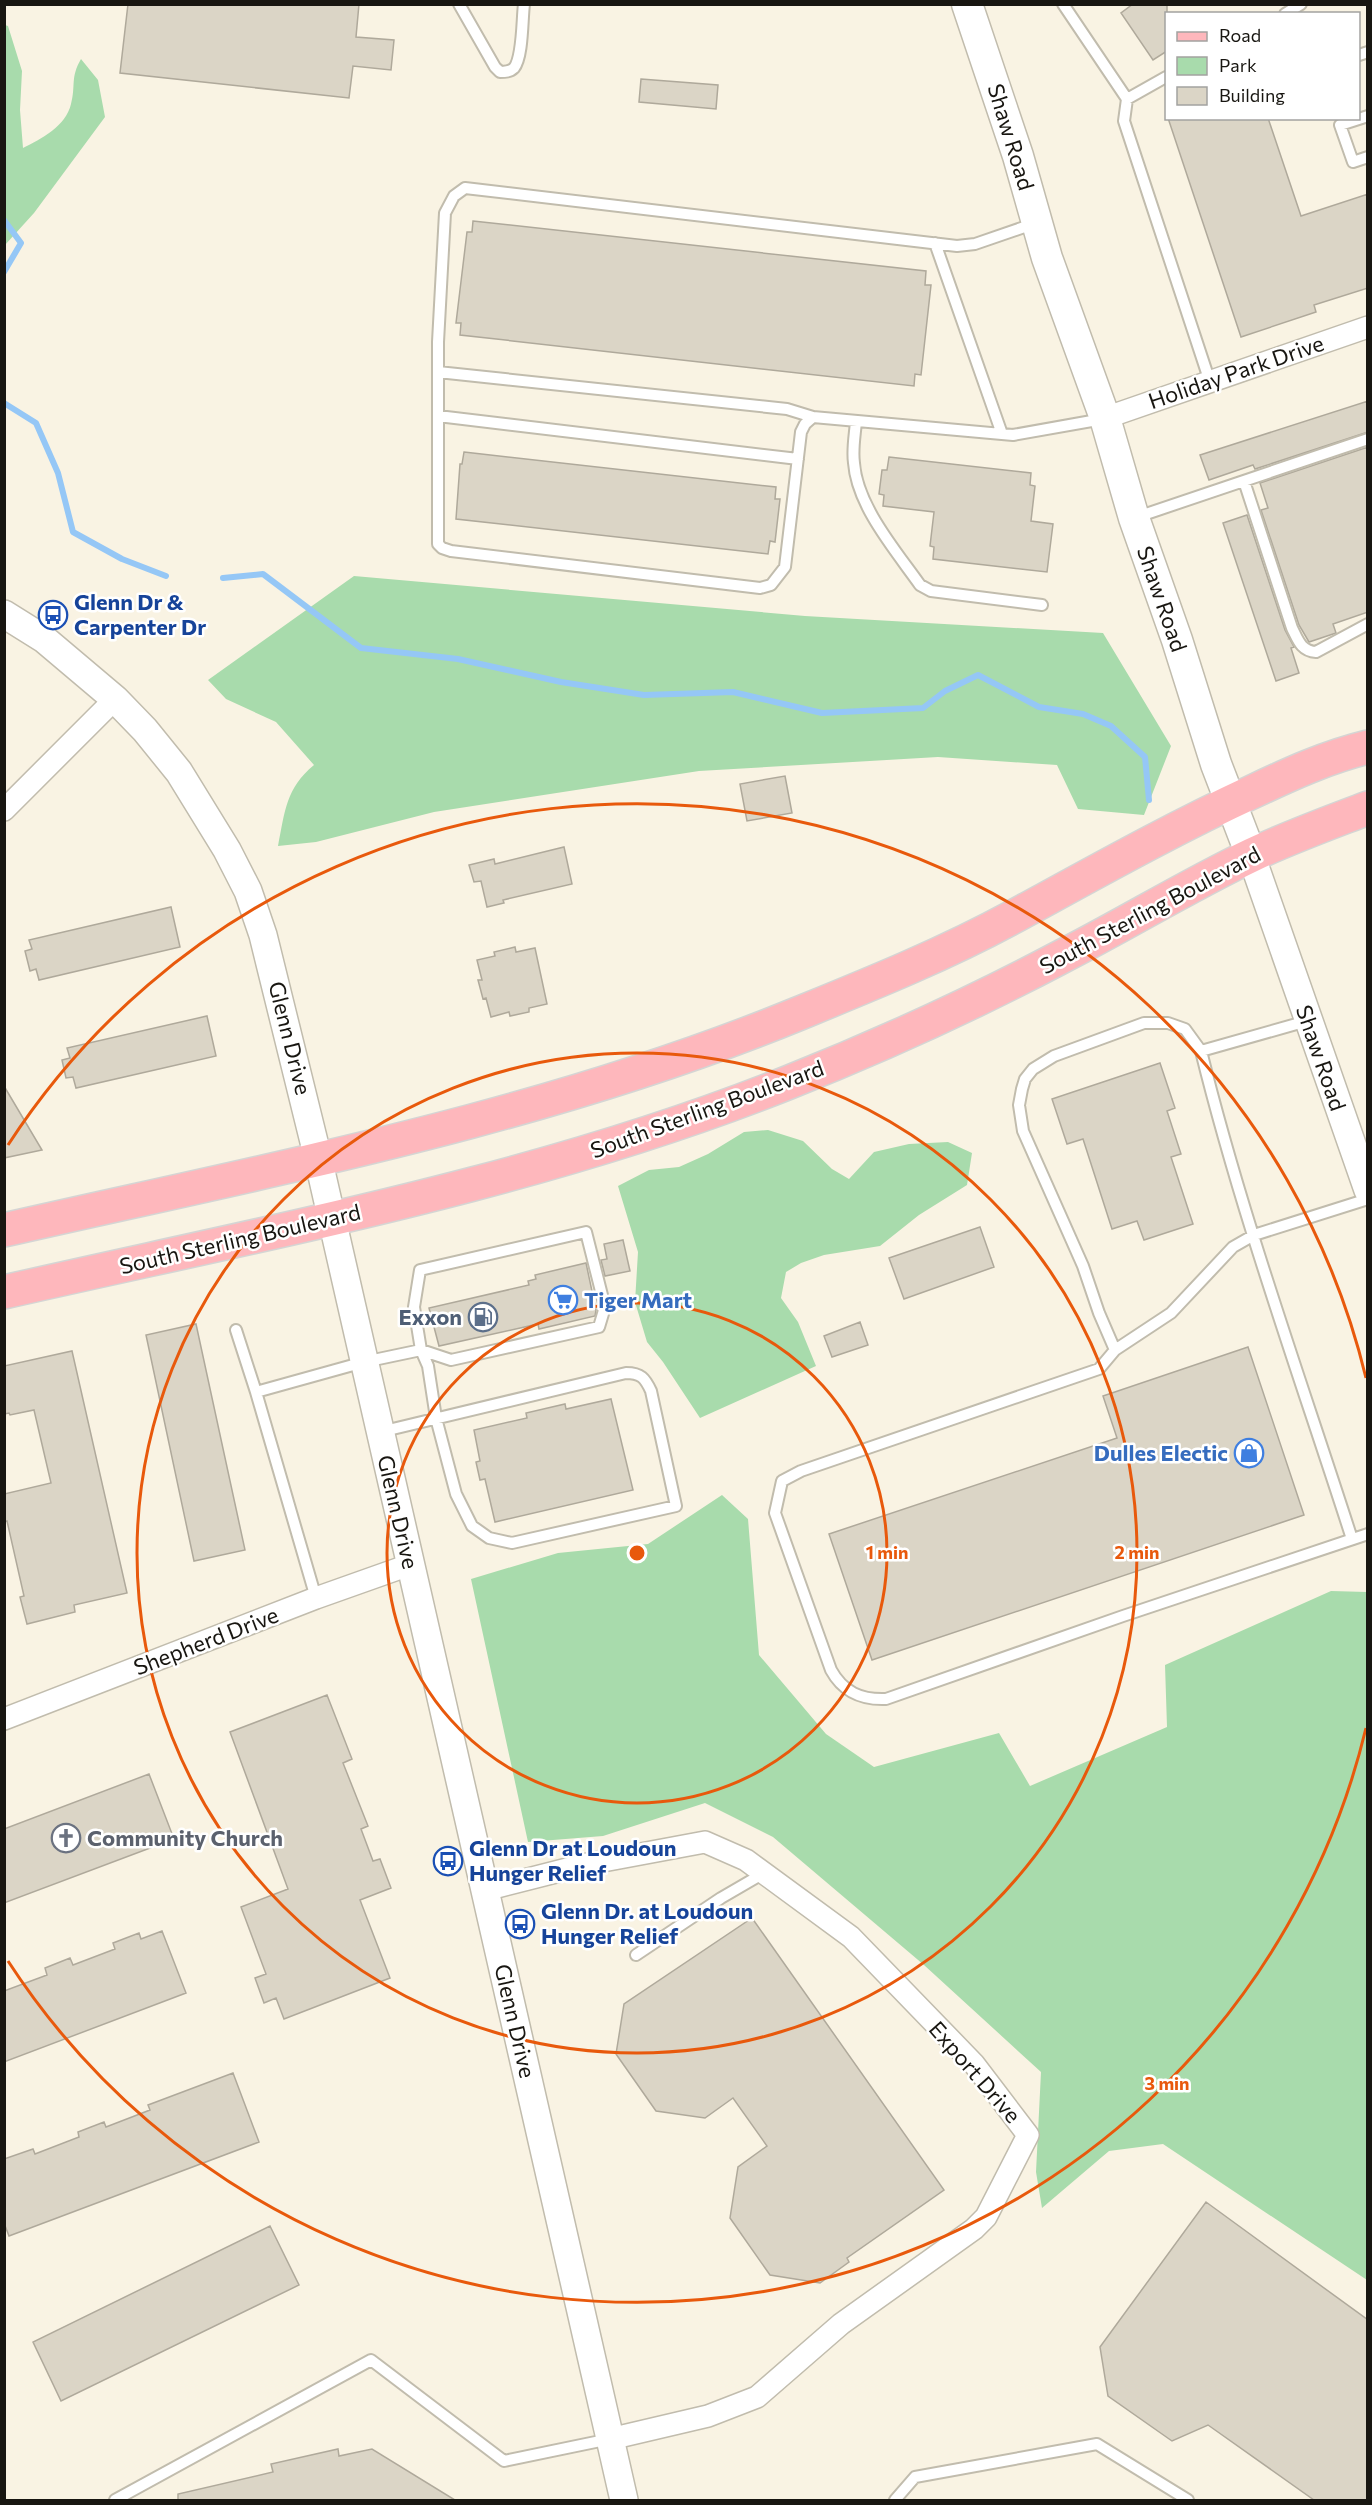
<svg xmlns="http://www.w3.org/2000/svg" width="1372" height="2505" font-family="Commissioner,sans-serif">
	<rect width="100%" height="100%" fill="#f9f3e3"/>
	<path fill="#a8dbac" d="M5,25L8,26L22,71L20,110L23,148C41,139 66,126 71,104C76,85 70,78 81,59L98,80L105,117L34,213L5,245Z
		M354,576L805,616L1103,633L1171,746L1144,815L1078,809L1057,765L938,757L699,771L434,812L316,842L278,846C285,811 286,788 314,765L276,722L226,699L208,680Z
		M768,1130L803,1141L832,1169L849,1179L874,1152L909,1144L948,1142L972,1153L967,1185L919,1215L880,1246L824,1255L801,1263L786,1272L781,1298L798,1322L816,1366L700,1418L663,1362L647,1342L635,1302L638,1252L618,1186L649,1170L679,1167L708,1154L744,1132Z
		M722,1495L748,1519L759,1655L826,1734L874,1767L999,1733L1030,1786L1167,1727L1165,1665L1331,1591L1367,1592V2280L1163,2144L1109,2151L1042,2208L1036,2172L1041,2072L924,1965L773,1837L705,1803L603,1836L528,1842L471,1579L558,1553L648,1544Z"/>
	<g fill="none" stroke-linecap="round" stroke-linejoin="round">
		<path stroke="#95c7f6" stroke-width="6" d="M4,220L21,243L4,272
			M4,403L36,423L58,473L73,532L122,559L166,576
			M223,578L263,574L361,648L458,659L561,682L644,695L733,692L822,713L923,708L945,691L978,675L1039,707L1083,714L1111,726L1145,757L1149,800"/>
	</g>
	<path fill="#dbd5c6" stroke="#afa99b" stroke-width="1.5" d="M128,4H359L356,37L394,40L391,70L353,66L349,98L120,73Z
		M1133,4H1167V51L1153,60L1121,13Z
		M641,79L718,85L716,109L639,102Z
		M1168,118H1268L1301,216L1368,194V288L1314,305L1316,312L1241,337Z
		M473,221L926,271L925,285H931L921,375L915,374L914,386L460,335L461,323H456L463,265L467,232H472Z
		M1368,401V432L1255,469L1253,465L1209,480L1200,455Z
		M1368,447V612L1333,624L1336,633L1309,642L1299,625L1261,510L1268,508L1260,483Z
		M464,452L776,487L775,499H780L775,542L770,541L768,554L456,519L460,464H462Z
		M889,457L1031,473L1030,485L1035,486L1031,521L1053,524L1047,572L933,559L934,547L930,546L934,512L883,506L884,495L879,494L882,470H887Z
		M1247,515L1285,630L1294,647L1291,648L1299,673L1276,681L1223,523Z
		M785,776L792,813L747,821L740,784Z
		M564,847L572,884L503,900L504,903L487,907L481,881L474,882L469,865L494,859L495,864Z
		M171,907L180,947L39,980L36,969L30,971L25,951L32,949L29,940Z
		M515,947L516,952L535,948L547,1004L529,1008V1012L510,1016L509,1012L491,1017L486,998L483,999L478,980H482L477,960L495,956L494,952Z
		M207,1016L216,1056L76,1088L73,1077L66,1078L62,1060L70,1058L67,1048Z
		M1160,1063L1175,1108L1167,1111L1181,1154L1171,1157L1193,1224L1144,1240L1137,1221L1112,1229L1083,1139L1067,1144L1052,1099Z
		M4,1086L42,1150L4,1158Z
		M980,1227L994,1267L904,1299L889,1258Z
		M623,1240L630,1271L605,1276L601,1260L607,1259L604,1244Z
		M586,1263L596,1310L595,1316L539,1329L538,1324L439,1346L429,1308L529,1285L528,1281L536,1279L535,1275Z
		M860,1322L868,1345L832,1357L824,1336Z
		M196,1324L245,1550L194,1561L146,1335Z
		M1248,1347L1304,1515L872,1660L829,1534L1117,1438L1103,1396Z
		M72,1351L127,1593L74,1605L75,1612L27,1624L20,1597L24,1596L7,1521L4,1522V1494L51,1483L34,1410L10,1415L9,1413L4,1414V1366Z
		M611,1399L633,1490L495,1522L485,1479L480,1480L476,1462L480,1461L474,1430L527,1418L526,1413L565,1404L566,1409Z
		M327,1695L352,1759L343,1763L368,1826L361,1829L373,1861L380,1859L391,1888L360,1900L390,1978L284,2019L276,1998L264,2003L255,1978L266,1974L241,1907L288,1889L230,1732Z
		M149,1774L174,1839L4,1903V1829Z
		M752,1918L944,2190L847,2258L849,2262L820,2283L770,2275L730,2218L738,2167L767,2146L733,2098L705,2118L656,2111L616,2054L624,2004Z
		M162,1931L186,1993L4,2062V1991L47,1975L45,1968L70,1958L73,1965L115,1949L113,1943L139,1933L141,1939Z
		M233,2073L259,2142L9,2236L4,2223V2159L33,2149L35,2154L79,2137L78,2132L104,2122L106,2127L150,2110L148,2105Z
		M1206,2202L1368,2320V2500H1314L1208,2425L1172,2441L1108,2396L1100,2347Z
		M270,2226L299,2285L61,2401L33,2342Z
		M338,2449L339,2456L372,2449L455,2500H178V2494L273,2472L271,2464Z"/>
	<g fill="none" stroke-linecap="round" stroke-linejoin="round">
		<g stroke="#c1bcad" stroke-width="14">
			<path id="service" d="M459,4L495,67L500,72C505,72 510,72 514,68C523,57 522,19 524,4
				M1063,4L1127,99L1124,121L1210,382
				M1285,14L1301,4
				M1359,55L1368,52
				M1127,99L1166,77
				M1368,116L1340,125L1353,162L1368,157
				M1036,223L975,244L957,246L465,188L454,196L445,213L438,342V544L442,548L451,551L760,588L771,585L785,567L801,432L805,424L813,417L1013,435L1103,419
				M935,243L1002,434
				M438,372L787,409L813,417
				M438,416L798,459
				M856,421C855,435 852,449 854,463C857,506 896,551 920,585L931,591L1042,605
				M1244,481L1292,628C1298,640 1301,651 1316,652L1368,624
				M1137,517L1368,439
				M1307,1021L1201,1051L1185,1029L1168,1023H1144L1054,1056L1033,1069L1025,1079L1022,1089L1019,1105L1023,1131L1083,1266L1099,1313L1115,1350L1099,1369L801,1471L782,1481L775,1513L831,1670C843,1692 861,1700 886,1699L1123,1616L1368,1534
				M1201,1051C1242,1217 1300,1377 1352,1539
				M236,1330L256,1392
				M1115,1350L1171,1313L1233,1247L1254,1235L1368,1199
				M316,1598L256,1392L364,1362L421,1350L451,1360L599,1327L605,1307L586,1232L420,1270L414,1307L421,1350L428,1366L436,1418L456,1494L472,1526L489,1538L512,1543L676,1506L651,1391C645,1378 641,1373 626,1373L380,1432
				M636,1955L721,1898L764,1873
				M115,2500L371,2360L504,2461L610,2439
				M895,2500L915,2477L1097,2444L1188,2500"/>
		</g>
		<g stroke="#c1bcad" stroke-width="24">
			<path id="minor" d="M1105,418L1368,327
				M4,810L115,699
				M4,1719L316,1598L409,1565
				M485,1890L587,1864L705,1842L746,1860L851,1937L974,2064L1028,2135L986,2217L974,2229L841,2324L757,2397L708,2416L610,2439"/>
		</g>
		<g stroke="#c1bcad" stroke-width="30">
			<path id="tertiary" d="M4,614L44,639L115,699L145,730L179,772L227,850L248,891L263,935L318,1158L624,2500
				M1251,855L1368,1190"/>
		</g>
		<g stroke="#c1bcad" stroke-width="33">
			<path id="secondary" d="M967,4L1018,156L1047,258L1105,418L1134,518L1177,640L1216,764L1251,855"/>
		</g>
		<g stroke="#d5d5d4" stroke-width="36">
			<path id="primary" d="M4,1230C272,1169 544,1118 800,1013C871,984 945,954 1013,917C1092,874 1170,830 1252,792C1290,774 1327,757 1368,747
				M4,1292C267,1232 536,1183 787,1083C880,1046 970,1005 1059,958C1124,925 1187,886 1252,855C1290,837 1329,823 1368,808"/>
		</g>
		<use href="#service" stroke="#fff" stroke-width="10"/>
		<use href="#minor" stroke="#fff" stroke-width="21"/>
		<use href="#tertiary" stroke="#fff" stroke-width="27"/>
		<use href="#secondary" stroke="#fff" stroke-width="30"/>
		<use href="#primary" stroke="#feb7bc" stroke-width="33"/>
	</g>
	<g fill="none" stroke="#e8590c" stroke-width="3">
		<circle cx="637" cy="1553" r="250"/>
		<circle cx="637" cy="1553" r="500"/>
		<path d="M1366 1728A750 750 0 0 1 8 1961M8 1145A750 750 0 0 1 1366 1378"/>
	</g>
	<defs>
		<g id="bus-ring" transform="scale(1.5)"><circle r="9.5" fill="#fff" stroke="#1a4fb4" stroke-width="1.5"/><path d="M-5-6H5V4H4V6H2V4H-2V6H-4V4H-5ZM-3.5-4V0h7V-4ZM-3.5 1.2v1.5H-2V1.2ZM2 1.2v1.5H3.5V1.2Z" fill="#1a4fb4"/></g>
		<g id="supermarket-ring" transform="scale(1.5)"><circle r="9.5" fill="#fff" stroke="#3f7fe0" stroke-width="1.5"/><path d="M-6-5.5h2.5l.6 2H6L4.5 2H-2.5L-4.4-4H-6ZM-1.5 3.2a1.3 1.3 0 1 0 .1 0ZM3 3.2a1.3 1.3 0 1 0 .1 0Z" fill="#3f7fe0"/></g>
		<g id="fuel-ring" transform="scale(1.5)"><circle r="9.5" fill="#fff" stroke="#5c6f8a" stroke-width="1.5"/><path d="M-5.5-6h7V0h2V4h1.3V-2.5L3-4.5l.8-.8L6-3V5H2.5V1h-1V6h-7ZM-4.2-4.7v3.2H.2V-4.7Z" fill="#5c6f8a"/></g>
		<g id="shop-ring" transform="scale(1.5)"><circle r="9.5" fill="#fff" stroke="#3f7fe0" stroke-width="1.5"/><path d="M-5-2.5h2.3a2.7 3.5 0 0 1 5.4 0H5L5.5 6h-11ZM-1.5-2.5h3a1.5 2.3 0 0 0-3 0Z" fill="#3f7fe0"/></g>
		<g id="church-ring" transform="scale(1.5)"><circle r="9.5" fill="#fff" stroke="#6b7280" stroke-width="1.5"/><path d="M-1.2-6h2.4v3.5h3.3v2.4h-3.3V6h-2.4V-.1h-3.3v-2.4h3.3Z" fill="#6b7280"/></g>
	</defs>
	<g fill-rule="evenodd">
		<use href="#bus-ring" x="53" y="615"/>
		<use href="#supermarket-ring" x="563" y="1300"/>
		<use href="#fuel-ring" x="483" y="1317"/>
		<use href="#shop-ring" x="1249" y="1453"/>
		<use href="#church-ring" x="66" y="1838"/>
		<use href="#bus-ring" x="448" y="1861"/>
		<use href="#bus-ring" x="520" y="1924"/>
	</g>
	<g text-anchor="middle" stroke-width="5" stroke-linejoin="round" paint-order="stroke">
		<g font-size="22" fill="#181611" stroke="#fff">
			<text transform="translate(1011 137) rotate(73)" y="8">Shaw Road</text>
			<text transform="translate(1236 372) rotate(-19)" y="8">Holiday Park Drive</text>
			<text transform="translate(1162 599) rotate(71)" y="8">Shaw Road</text>
			<text transform="translate(1150 910) rotate(-28)" y="8">South Sterling Boulevard</text>
			<text transform="translate(290 1038) rotate(76)" y="8">Glenn Drive</text>
			<text transform="translate(1321 1058) rotate(71)" y="8">Shaw Road</text>
			<text transform="translate(707 1109) rotate(-20)" y="8">South Sterling Boulevard</text>
			<text transform="translate(240 1239) rotate(-13)" y="8">South Sterling Boulevard</text>
			<text transform="translate(398 1512) rotate(77)" y="8">Glenn Drive</text>
			<text transform="translate(206 1641) rotate(-21)" y="8">Shepherd Drive</text>
			<text transform="translate(515 2021) rotate(77)" y="8">Glenn Drive</text>
			<text transform="translate(975 2072) rotate(49)" y="8">Export Drive</text>
		</g>
		<g font-size="22" font-weight="bold" fill="#164399" stroke="#fff" text-anchor="start">
			<text x="74" y="610">Glenn Dr &amp;<tspan x="74" dy="25">Carpenter Dr</tspan></text>
			<text x="469" y="1856">Glenn Dr at Loudoun<tspan x="469" dy="25">Hunger Relief</tspan></text>
			<text x="541" y="1919">Glenn Dr. at Loudoun<tspan x="541" dy="25">Hunger Relief</tspan></text>
		</g>
		<g font-size="22" font-weight="bold" fill="#366cbe" stroke="#fff" text-anchor="start">
			<text x="584" y="1308">Tiger Mart</text>
			<text x="1228" y="1461" text-anchor="end">Dulles Electic</text>
		</g>
		<g font-size="22" font-weight="bold" fill="#4e5e75" stroke="#fff" text-anchor="end">
			<text x="462" y="1325">Exxon</text>
		</g>
		<g font-size="22" font-weight="bold" fill="#5b616d" stroke="#fff" text-anchor="start">
			<text x="87" y="1846">Community Church</text>
		</g>
	</g>
	<circle cx="637" cy="1553" r="9" fill="#e8590c" stroke="#fff" stroke-width="3"/>
	<g font-size="18" text-anchor="middle" font-weight="bold" fill="#e8590c" stroke="#fff" stroke-width="5" stroke-linejoin="round" paint-order="stroke">
		<text x="887" y="1559">1 min</text>
		<text x="1137" y="1559">2 min</text>
		<text x="1167" y="2090">3 min</text>
	</g>
	<rect width="1372" height="2505" fill="none" stroke="#181611" stroke-width="12"/>
	<rect x="1165" y="12" width="195" height="108" fill="#ffffff" stroke="#a3a2a0" stroke-width="1.5"/>
	<rect x="1177" y="32" width="30" height="9" fill="#feb7bc" stroke="#a3a2a0" stroke-width="1.5"/>
	<text x="1219" y="42" font-size="18" fill="#181611">Road</text>
	<rect x="1177" y="57" width="30" height="18" fill="#a8dbac" stroke="#a3a2a0" stroke-width="1.5"/>
	<text x="1219" y="72" font-size="18" fill="#181611">Park</text>
	<rect x="1177" y="87" width="30" height="18" fill="#dbd5c6" stroke="#a3a2a0" stroke-width="1.5"/>
	<text x="1219" y="102" font-size="18" fill="#181611">Building</text>
</svg>
